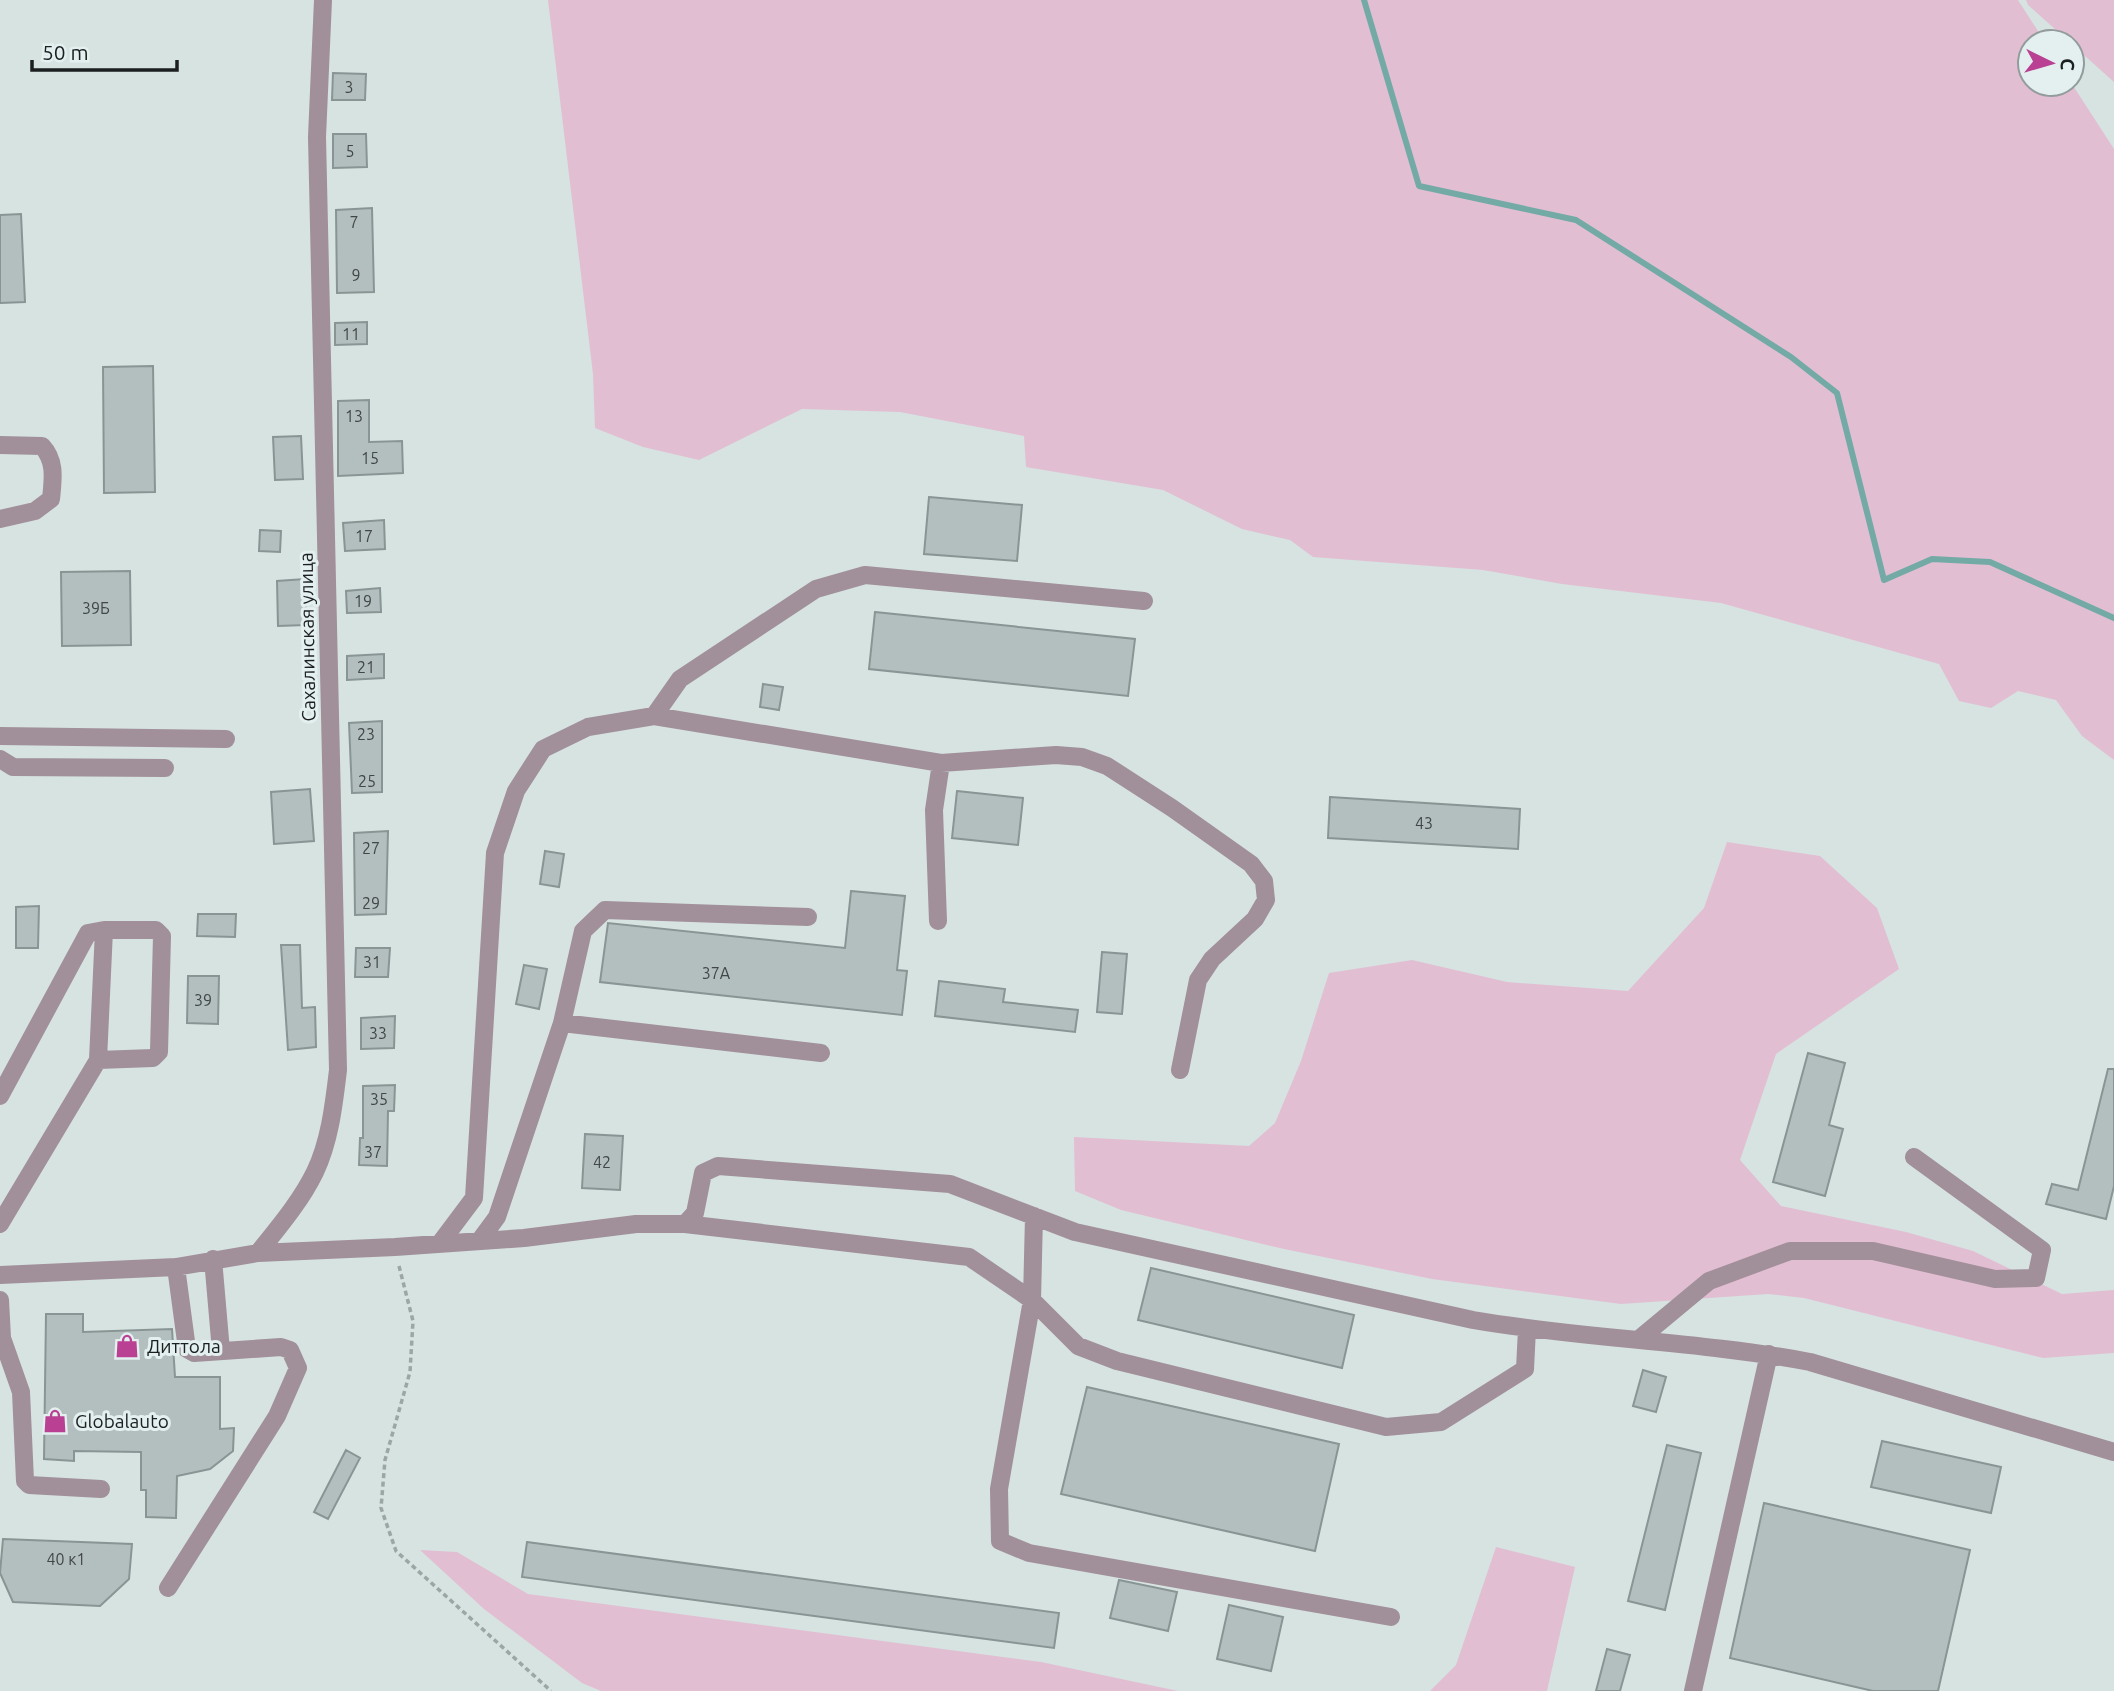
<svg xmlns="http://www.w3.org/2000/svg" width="2114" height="1691" font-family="Ubuntu,sans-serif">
	<rect width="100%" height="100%" fill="#d6e3e1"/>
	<path fill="#e2bed3" d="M548,0H2018L2045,42H2030V84H2072L2114,149V760L2082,736L2056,700L2018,691L1991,708L1959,701L1939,664L1721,603L1562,584L1483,570L1313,557L1290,540L1242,529L1163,490L1026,467L1024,436L900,412L802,409L699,460L643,447L595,428L593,374Z
		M2026,0H2114V82L2028,5Z
		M1727,842L1820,856L1877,908L1899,969L1776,1054L1740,1160L1781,1206L1906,1232L1973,1251L2062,1294L2114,1290V1353L2043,1358L1804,1298L1768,1294L1621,1304L1432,1279L1284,1249L1121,1210L1075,1191L1074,1137L1249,1146L1275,1123L1301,1061L1329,973L1412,960L1507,982L1628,991L1704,908Z
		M1496,1547L1575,1567L1547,1691H1430L1456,1665Z
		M420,1550L457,1552L528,1594L1041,1662L1178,1691H601L582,1683L484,1609Z"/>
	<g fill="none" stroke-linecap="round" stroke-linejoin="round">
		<path stroke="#73aaa5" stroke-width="6" d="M1364,0L1419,186L1576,220L1791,357L1837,393L1884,580L1932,559L1990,562L2114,618"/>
	</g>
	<path fill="#b3bfbe" stroke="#899594" stroke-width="2" d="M333,73L366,74L365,100H332Z
		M333,134H366L367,167L333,168Z
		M372,208L374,292L337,293L336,210Z
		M21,214L25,302L0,303V215Z
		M367,322V344L335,345V323Z
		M153,366L155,492L104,493L103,367Z
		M369,400V442L402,441L403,473L338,476V401Z
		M301,436L303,479L275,480L273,437Z
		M929,497L1022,505L1017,561L924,554Z
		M384,520L385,549L345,551L343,523Z
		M260,530L281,531L280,552L259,551Z
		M130,571L131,645L62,646L61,572Z
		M305,579L306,625L278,626L277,581Z
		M380,588L381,612L347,613L346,591Z
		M875,612L1135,639L1128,696L869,669Z
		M384,654V678L347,680V656Z
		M763,684L783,687L779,710L760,707Z
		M382,721V792L352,793L349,723Z
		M310,789L314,841L274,844L271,792Z
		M957,791L1023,798L1018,845L952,838Z
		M1330,797L1520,809L1518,849L1328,838Z
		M388,831L386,914L355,915L354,833Z
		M545,851L564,854L559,887L540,884Z
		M851,891L905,896L897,970L907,971L902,1015L600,982L608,923L845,948Z
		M39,906L38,948H16V907Z
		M198,914H236L235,937L197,936Z
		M281,945H300L302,1008L315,1007L316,1047L288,1050Z
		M356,948H390L388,977H355Z
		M1102,952L1127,954L1122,1014L1097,1012Z
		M524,965L547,969L539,1009L516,1004Z
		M188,976H219L218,1024L187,1023Z
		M939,981L1005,989L1003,1002L1078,1010L1075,1032L935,1016Z
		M395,1016L394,1048L361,1049V1018Z
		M1808,1053L1845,1063L1829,1125L1843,1129L1825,1196L1773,1182Z
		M2108,1069H2114V1186L2106,1219L2046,1204L2052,1184L2078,1190Z
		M395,1085L394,1111H388L387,1166L359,1165L360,1138H363V1086Z
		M585,1134L623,1136L620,1190L582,1188Z
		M1151,1268L1354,1315L1342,1368L1138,1320Z
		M46,1314H83V1332L172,1329L175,1377H220V1429L234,1428L233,1451L210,1469L177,1476L176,1518L146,1517V1490H141V1452L74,1451V1461L44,1459Z
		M1643,1370L1666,1377L1656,1412L1633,1406Z
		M1087,1387L1339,1444L1315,1551L1061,1494Z
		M1882,1441L2001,1467L1991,1513L1871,1487Z
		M1667,1445L1701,1453L1665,1610L1628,1601Z
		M346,1450L360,1458L328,1519L314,1512Z
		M1764,1503L1970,1550L1938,1691H1873L1730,1658Z
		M3,1539L132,1544L129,1579L100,1606L13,1602L0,1573Z
		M527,1542L1059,1613L1054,1648L522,1577Z
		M1119,1580L1177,1592L1168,1631L1110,1618Z
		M1229,1605L1283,1617L1271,1671L1217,1659Z
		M1607,1649L1630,1655L1620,1691H1596Z"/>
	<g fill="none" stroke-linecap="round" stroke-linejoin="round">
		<path stroke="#9ca6a5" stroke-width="3.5" stroke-dasharray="5 3.5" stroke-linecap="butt" d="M399,1266L413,1321L410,1372L385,1460L381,1508L396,1551L551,1691"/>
		<path stroke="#a18f99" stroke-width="18" d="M0,445L42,446C56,461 53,479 51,499L35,511L0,519
			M654,716L941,763L1056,755L1082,757L1107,766L1172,808L1251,864L1264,881L1266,900L1255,919L1212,959L1198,980L1180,1070
			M0,736L226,739
			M0,759L13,767L165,768
			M938,921L934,810L941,763
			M562,1023L821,1053
			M98,1060L153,1058L159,1052L162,936L156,930H104
			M0,1096L88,933L104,930L98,1060L0,1224
			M1034,1216L1032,1300L999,1489L1000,1541L1029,1553L1391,1617
			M685,1224L969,1257L1032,1300L1078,1346L1117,1361L1386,1427L1441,1422L1525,1369L1527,1329
			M480,1240L497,1217L562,1023L583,931L605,910L808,917
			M441,1242L474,1198L495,853L516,791L543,749L588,727L654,716L680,679L816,589L865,575L1144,601
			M258,1253C278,1228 301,1201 315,1172C330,1141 334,1103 338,1070L317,137L323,0
			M213,1259L221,1351
			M0,1275L176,1267L258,1253L395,1247L524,1238L636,1224H685L695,1213L703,1173L718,1166L950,1184L1075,1232L1473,1320C1584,1339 1699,1341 1810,1362L2114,1452
			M0,1300L2,1338L21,1392L25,1481L29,1485L101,1489
			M1638,1340L1709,1281L1790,1251H1873L1995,1279L2036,1278L2042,1250L1914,1157
			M168,1588L277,1416L298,1368L290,1350L281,1347L194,1353L187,1349L176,1267
			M1693,1691L1769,1354"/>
	</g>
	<defs>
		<g id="shop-bare" transform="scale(1.89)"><path d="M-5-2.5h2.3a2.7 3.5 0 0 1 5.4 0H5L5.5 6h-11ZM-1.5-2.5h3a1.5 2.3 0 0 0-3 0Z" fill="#b94093" stroke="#e3f0ef" stroke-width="2.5" paint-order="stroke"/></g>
	</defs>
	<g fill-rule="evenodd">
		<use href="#shop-bare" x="127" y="1346"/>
		<use href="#shop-bare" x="55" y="1421"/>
	</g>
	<g text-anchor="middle" stroke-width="6" stroke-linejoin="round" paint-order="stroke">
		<g font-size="16" fill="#414747">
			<text x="349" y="93">3</text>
			<text x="350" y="157">5</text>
			<text x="354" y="228">7</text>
			<text x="356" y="281">9</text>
			<text x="351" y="340">11</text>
			<text x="354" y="422">13</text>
			<text x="370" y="464">15</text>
			<text x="364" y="542">17</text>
			<text x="363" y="607">19</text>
			<text x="96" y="614">39Б</text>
			<text x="366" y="673">21</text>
			<text x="366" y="740">23</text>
			<text x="367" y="787">25</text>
			<text x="1424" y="829">43</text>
			<text x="371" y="854">27</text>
			<text x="371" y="909">29</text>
			<text x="372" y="968">31</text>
			<text x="716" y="979">37А</text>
			<text x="203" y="1006">39</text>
			<text x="378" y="1039">33</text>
			<text x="379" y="1105">35</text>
			<text x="373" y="1158">37</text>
			<text x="602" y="1168">42</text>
			<text x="66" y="1565">40 к1</text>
		</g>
		<g font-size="19" fill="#1b1f1f" stroke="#e3f0ef">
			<text transform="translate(307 637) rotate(-91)" y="7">Сахалинская улица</text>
		</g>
		<g font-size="19" fill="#1b1f1f" stroke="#e3f0ef" text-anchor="start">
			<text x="147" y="1353">Диттола</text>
			<text x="75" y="1428">Globalauto</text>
		</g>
	</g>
	<g transform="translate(2051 63) rotate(95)"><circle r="33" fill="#e3f0ef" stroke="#939c9c" stroke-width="2"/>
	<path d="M0-5L12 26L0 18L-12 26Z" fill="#b94093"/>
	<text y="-10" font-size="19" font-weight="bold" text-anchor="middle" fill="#1b1f1f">С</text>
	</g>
	<path d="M32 60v10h145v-10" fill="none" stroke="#1b1f1f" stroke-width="3.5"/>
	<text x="42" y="60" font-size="21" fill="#1b1f1f" stroke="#e3f0ef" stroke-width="5" paint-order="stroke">50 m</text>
</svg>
